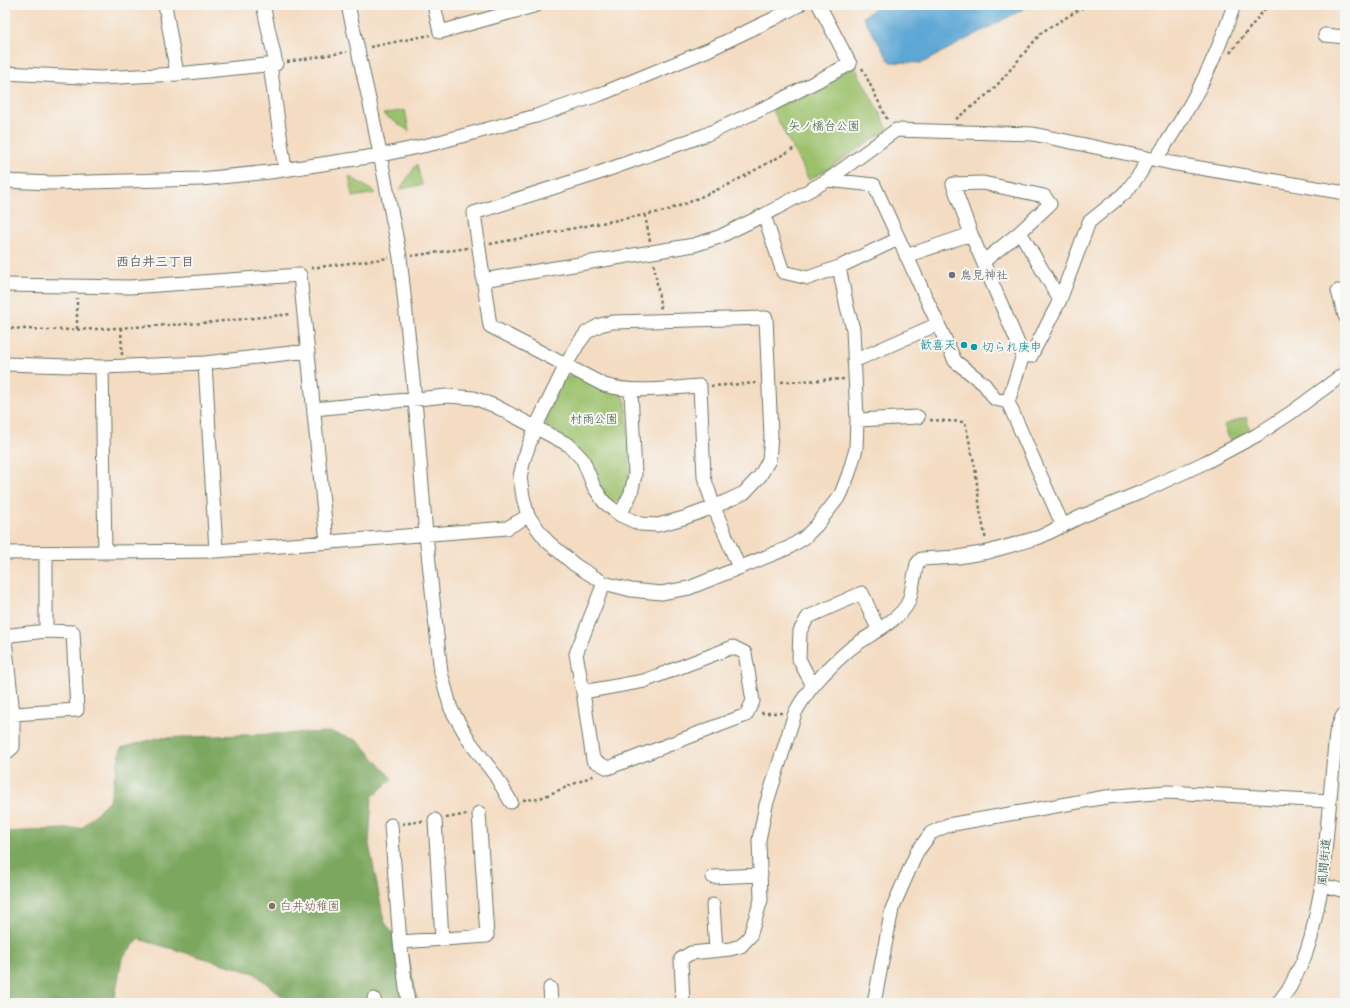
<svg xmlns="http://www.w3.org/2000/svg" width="1350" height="1008" font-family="'Comic Neue','Klee One',sans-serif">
	<rect width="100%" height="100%" fill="#f6f6f2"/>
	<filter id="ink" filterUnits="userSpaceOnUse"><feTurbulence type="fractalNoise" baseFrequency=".025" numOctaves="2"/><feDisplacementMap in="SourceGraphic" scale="8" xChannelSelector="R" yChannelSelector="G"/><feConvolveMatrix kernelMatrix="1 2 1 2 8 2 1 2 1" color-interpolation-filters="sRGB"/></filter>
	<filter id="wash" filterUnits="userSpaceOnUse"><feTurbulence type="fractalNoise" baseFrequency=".012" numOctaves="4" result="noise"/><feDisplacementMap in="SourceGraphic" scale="16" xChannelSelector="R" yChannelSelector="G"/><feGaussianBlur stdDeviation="0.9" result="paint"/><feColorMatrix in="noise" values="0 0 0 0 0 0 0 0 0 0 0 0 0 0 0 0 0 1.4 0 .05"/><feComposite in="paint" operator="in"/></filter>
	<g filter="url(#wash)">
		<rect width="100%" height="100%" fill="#f4dcc2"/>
		<path fill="#9bc16b" stroke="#5d7f50" d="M855,67L888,129L831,167L809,180L772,109Z
			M405,110L409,131L383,114Z
			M417,164L422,185L400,189Z
			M349,176L376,193L353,197Z
			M574,375L620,393L626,401L630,472L627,487L620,501L608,503L582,455L548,429L545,420L563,379Z
			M1246,417L1250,431L1230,441L1224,425Z"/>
		<path fill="#7ca75f" stroke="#4e724a" d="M331,732L359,741L392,779L372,797L369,844L384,921L408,956L418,1003H290L254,973L139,939L122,958L114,1003H5V832L82,828L110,799L121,748L158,738Z"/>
		<path fill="#5da7d5" stroke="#3e7284" d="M880,5H1031L922,63L890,62L863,17Z"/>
	</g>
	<g filter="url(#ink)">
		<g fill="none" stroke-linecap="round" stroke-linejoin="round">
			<g stroke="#6a7566" stroke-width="15">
				<path id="minor" d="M165,5L177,74
					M348,5L372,113L400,257L415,399L426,535L441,673L451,709L470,742L495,775L511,802
					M434,5L440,32L537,5
					M1325,35L1345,37
					M270,65L285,170
					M5,73L100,78L177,74L276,64L263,5
					M1155,160C1191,108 1214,65 1234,5
					M828,180L874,185L955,361L984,384L995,399L1008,402
					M5,181L51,183L201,179L270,172L381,155L432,144L536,116L601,94L708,50L773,19L799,5
					M764,215L783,272L808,278L839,267L898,239
					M971,234L953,184L983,183L1044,196L1050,204L1020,232L1060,300
					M906,256L971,234L1023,355L1008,402L1063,526
					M983,262L1020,232
					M483,280L694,245L719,237L737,228L764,215L828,180L896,130L1033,134L1171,163L1345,193
					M5,285L130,287L300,275L327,542
					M1338,291L1345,316
					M1023,355L1031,356L1060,300L1089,222L1126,192L1141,172L1147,158
					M854,361L938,324
					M205,363L216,551
					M5,364L102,367L205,363L308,351
					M102,367L105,553
					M314,409L447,396L474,398L495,406L569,445L583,460L594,487L604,502L620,515L640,524L658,525L684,518L714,507L744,493L760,476L769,460L771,436L766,318L613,322L600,325L587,332L578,344L566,365L535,428L524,459L520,477L523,497L528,516L547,541L575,565L604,583L631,590L661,593L689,588L788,548L804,538L817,525L841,494L849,473L856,449L857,420L853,329L847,307L839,267
					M857,420L918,417
					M620,515L631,493L635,475L631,390
					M5,553L216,551L507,528L528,516
					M739,568L714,507L704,477L700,386C668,388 635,394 604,385L490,326L474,213L593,175L705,135L773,104L850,64L819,5
					M733,647L745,653L753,701L746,715L608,768L593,760L583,692L644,681Z
					M813,686L799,659L800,631L808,617L862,593L878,629
					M583,692L576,654L604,583
					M13,714L77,710L73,632L46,631
					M5,754L13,747V714L5,640L11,635L46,631V553
					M435,820L442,939
					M391,825L400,942L408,1003
					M713,877L761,875
					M1322,885L1345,891
					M713,905L716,950
					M400,942L487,936L479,813
					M550,988L551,1003
					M374,999L375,1003
					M683,1003L681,959L691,953L730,949L741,946L750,936L761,900L759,840L766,805L795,713C807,689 830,666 850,649C866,636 899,621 908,603C912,593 914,575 917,564L921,559L958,557L988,552L1040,537L1080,517L1139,493L1206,462L1257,435L1292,412L1345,373
					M874,1003L892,909L917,852L931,833L948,825L1106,797L1167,792L1329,801
					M1278,1003L1290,987L1303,961L1311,938L1322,885L1336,733L1342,717L1345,713"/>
			</g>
			<path stroke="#6a7566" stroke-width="2.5" stroke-dasharray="3 3" stroke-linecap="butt" d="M370,47L430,35
				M1230,53L1268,5
				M287,62L347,52
				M862,68L888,121
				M956,119L993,90L1042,32L1087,5
				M645,215L650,241
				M490,244L665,211L687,203L730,184L795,148
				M411,256L468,248
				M654,264L661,310
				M311,268L389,258
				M5,328L49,330L100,329L204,323L292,314
				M121,328L122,355
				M77,329V298
				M781,382L844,379
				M711,386L758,383
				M930,420L965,422L975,467L980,510L986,541
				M761,713H784
				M523,800L538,799L595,775
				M446,818L468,814
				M402,824L423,821"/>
			<use href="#minor" stroke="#fff" stroke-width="13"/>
		</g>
	</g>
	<circle fill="#6b7280" stroke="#f6f6f2" stroke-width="1.5" cx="952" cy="275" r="4"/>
	<g fill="#0f9aa8" stroke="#f6f6f2" stroke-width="1.5">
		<circle cx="964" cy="345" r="4"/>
		<circle cx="974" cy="347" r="4"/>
	</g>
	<circle fill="#8d6e63" stroke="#f6f6f2" stroke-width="1.5" cx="272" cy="906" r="4"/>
	<g text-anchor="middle" stroke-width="4" stroke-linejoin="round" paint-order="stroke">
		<g font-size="12" fill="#3e5e42" stroke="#f6f6f2">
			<text x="824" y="130">矢ノ橋台公園</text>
			<text x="594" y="423">村雨公園</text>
		</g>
		<g font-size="12" fill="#5b616d" stroke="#f6f6f2" text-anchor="start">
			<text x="960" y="279">鳥見神社</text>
		</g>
		<g font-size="12" fill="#0d838f" stroke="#f6f6f2" text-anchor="end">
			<text x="956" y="349">歓喜天</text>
			<text x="982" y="351" text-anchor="start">切られ庚申</text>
		</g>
		<g font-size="12" fill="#1f3d34" stroke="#f6f6f2">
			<text transform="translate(1324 862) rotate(-85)" y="4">風間街道</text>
		</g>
		<g font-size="12" fill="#785e54" stroke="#f6f6f2" text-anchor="start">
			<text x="280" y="910">白井幼稚園</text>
		</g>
		<g font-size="13" font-weight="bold" fill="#696167" stroke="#f6f6f2">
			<text x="155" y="266">西白井三丁目</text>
		</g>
	</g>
	<rect width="1350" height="1008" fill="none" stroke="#f6f6f2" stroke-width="20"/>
</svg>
